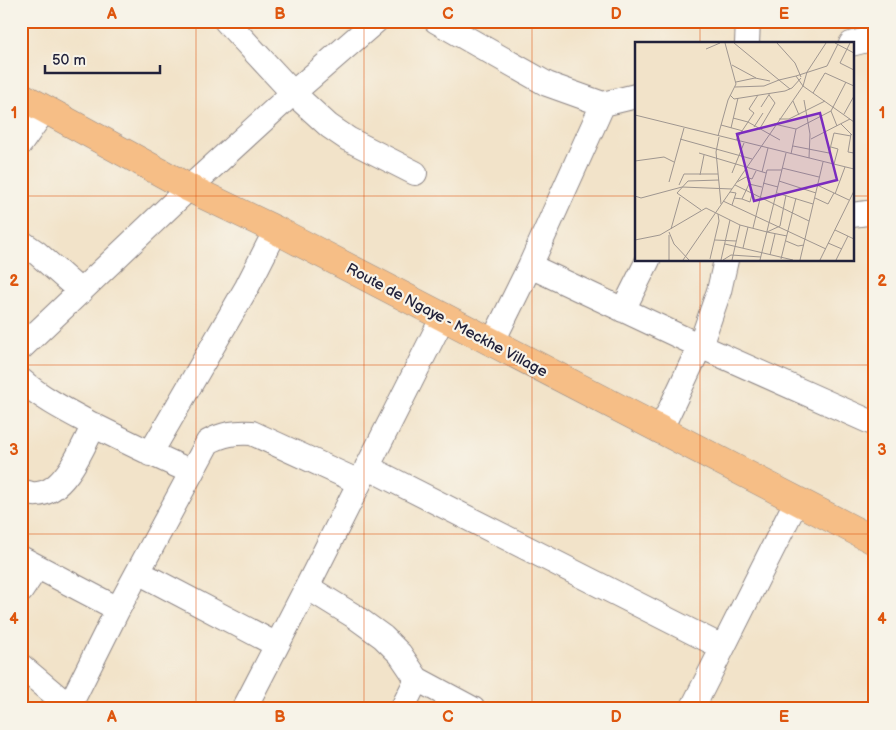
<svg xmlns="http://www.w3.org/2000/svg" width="896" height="730" font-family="'Balsamiq Sans',sans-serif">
	<rect width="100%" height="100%" fill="#f7f3e8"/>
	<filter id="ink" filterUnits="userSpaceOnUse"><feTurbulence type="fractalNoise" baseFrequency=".02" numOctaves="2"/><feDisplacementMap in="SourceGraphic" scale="10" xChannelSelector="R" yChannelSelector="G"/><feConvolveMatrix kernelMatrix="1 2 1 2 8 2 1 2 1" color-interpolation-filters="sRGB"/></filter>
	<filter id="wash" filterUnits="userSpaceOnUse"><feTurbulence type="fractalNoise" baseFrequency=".0096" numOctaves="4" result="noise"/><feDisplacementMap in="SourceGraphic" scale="20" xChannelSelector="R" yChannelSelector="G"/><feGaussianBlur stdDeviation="1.12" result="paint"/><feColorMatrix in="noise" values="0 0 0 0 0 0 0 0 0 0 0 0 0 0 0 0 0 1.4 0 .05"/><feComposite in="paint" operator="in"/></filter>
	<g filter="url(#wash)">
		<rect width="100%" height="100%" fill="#f2e3c9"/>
	</g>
	<g filter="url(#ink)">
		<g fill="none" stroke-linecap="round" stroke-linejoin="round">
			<g stroke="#8a8282" stroke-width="26">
				<path id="minor" d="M226,21L293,93L329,126L348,139L415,173
					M436,21L547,84L603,104
					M747,44L748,21
					M851,44L875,38
					M21,143L45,109
					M852,215L875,212
					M21,242L37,253L81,292
					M530,266L700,346L875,424
					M623,310L648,260
					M492,343L530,266L603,104L636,96
					M21,348L189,188L293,93L376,21
					M21,380C44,400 71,413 97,427C129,443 160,458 192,472
					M660,431L700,346L719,291L726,260
					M150,454L247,287L276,230
					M367,467L722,647
					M21,491C26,492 32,495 37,494C65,493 83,446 94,425
					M21,558L118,609
					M138,572L277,645
					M307,587L354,616L383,637L400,654L417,679L473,709
					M21,591L37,567
					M21,666L72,709
					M68,709L118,609L208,442C223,434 235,432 252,433L359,482
					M244,709L307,587L443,317
					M402,709L417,679
					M692,709L796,502"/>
			</g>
			<g stroke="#8a8282" stroke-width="29">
				<path id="major" d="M21,96L189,188L276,230L875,541"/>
			</g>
			<use href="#minor" stroke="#fff" stroke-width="24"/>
			<use href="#major" stroke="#f6be86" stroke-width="28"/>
		</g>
	</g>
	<path fill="none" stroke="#de560e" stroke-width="1" stroke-opacity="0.55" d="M196,21V709M364,21V709M532,21V709M700,21V44M21,196H636M852,196H875M700,260V709M21,365H875M21,534H875"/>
	<g text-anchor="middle" stroke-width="4.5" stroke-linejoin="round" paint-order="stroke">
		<g font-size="15" fill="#22223b" stroke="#f7f3e8">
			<text transform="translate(447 320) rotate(28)" y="5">Route de Ngaye - Meckhe Village</text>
		</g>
	</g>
	<g transform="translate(635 42)">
		<rect width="219" height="219" fill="#f2e3c9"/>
		<path fill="none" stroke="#9f9690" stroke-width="1" d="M99,1L144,38L161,34L168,44L219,80M142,1L160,21L166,35M200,1L219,11M215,1L205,21L219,28M71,7L85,1M97,23L121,36M161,34L192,24L203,2M101,40L120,36L135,39M100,45L129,44L144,38L155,47M178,51L190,31L219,44M95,53L99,57L150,49L157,46L166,36M169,58L175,92L174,116M158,59L164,73M126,65L135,51M196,69L202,84M209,72L219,54M0,73L219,127M98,76L113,80L145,98M144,77H154L190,59M139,82L161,87M206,82L217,93M86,83L108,89M119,85L128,71M96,86L103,56M124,88L140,61L134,53M199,91L216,94M216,92L213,110L219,111M83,94L93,58L101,42L90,1M84,95L81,110L86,162M45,97L117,117M176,97L215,77M101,98L119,71L114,67L123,53M158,104L194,111L199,91M196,105L203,107L199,122M64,111L131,131M156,112L161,87L196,69L211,40M0,119L29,115L39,120M147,126L184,135M127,130L133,106M97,131L109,101M65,133L69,113M144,139L181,151M34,140L49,86M102,140L111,135L117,137L121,129M128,141L143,145M44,143L49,132H83M100,143L174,179M182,143L214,158M95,150L101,151L97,163M142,151L178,162M200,152L210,125M0,154L6,156L47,145L97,147M99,156L107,157L114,142L127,145M180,156L193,162L199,151M107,157L115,160L117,152M88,159L191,207M66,168L42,151L53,139L84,138M118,186L132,128H147M36,187L45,155M200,188L219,197M34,190L39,202L54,218M132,190L152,194M0,198L25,193L71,166L105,183L132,190L145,184L151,153M80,198L101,199M151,199L163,204L169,203M193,201L207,207M90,202L158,218M108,206L113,185M135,213L140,192M75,217L84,179L83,172M146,217L161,156M34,218V193M48,218L168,44L172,30L191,1M86,218L95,178M88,218L96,213L126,215M97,218L105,183M125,218L151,111M165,218L188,120M185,218L219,149M201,218L213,194"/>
		<path fill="#7b2cbf" fill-opacity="0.15" stroke="#7b2cbf" stroke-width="2.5" d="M185,71L202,138L119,159L102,92Z"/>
		<rect width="219" height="219" fill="none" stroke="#22223b" stroke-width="2.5"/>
	</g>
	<rect width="896" height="730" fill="none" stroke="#f7f3e8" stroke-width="55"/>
	<path d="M45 65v8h115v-8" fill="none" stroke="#22223b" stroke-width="2.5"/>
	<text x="52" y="65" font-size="15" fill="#22223b" stroke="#f7f3e8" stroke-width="4" paint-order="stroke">50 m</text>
	<rect x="28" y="28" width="840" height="674" fill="none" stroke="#de560e" stroke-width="2"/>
	<g font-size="16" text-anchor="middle" font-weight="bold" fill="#de560e">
		<text x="112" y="19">A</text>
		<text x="280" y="19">B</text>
		<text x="448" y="19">C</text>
		<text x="616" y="19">D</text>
		<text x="784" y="19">E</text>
		<text x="14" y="118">1</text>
		<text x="882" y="118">1</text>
		<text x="14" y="286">2</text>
		<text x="882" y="286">2</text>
		<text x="14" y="455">3</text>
		<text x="882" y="455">3</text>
		<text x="14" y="624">4</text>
		<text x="882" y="624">4</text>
		<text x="112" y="722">A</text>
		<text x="280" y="722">B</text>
		<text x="448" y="722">C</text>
		<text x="616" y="722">D</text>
		<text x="784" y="722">E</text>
	</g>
</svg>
